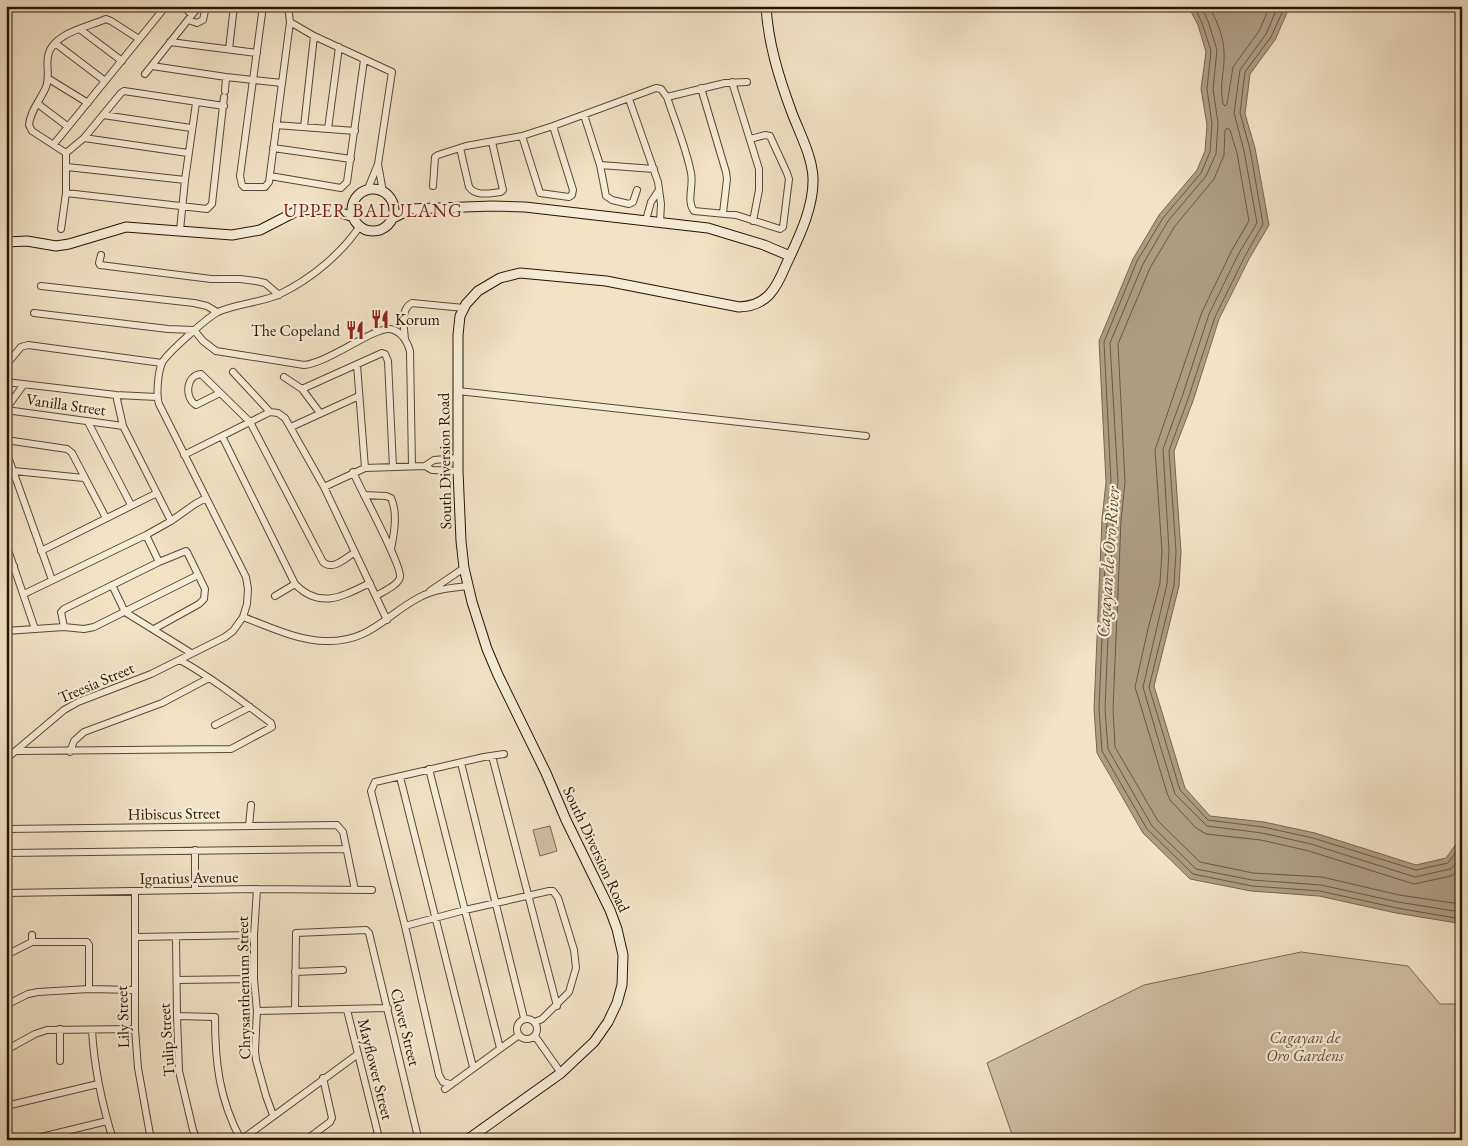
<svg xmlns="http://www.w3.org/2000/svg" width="1468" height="1146" font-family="'EB Garamond',serif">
	<rect width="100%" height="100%" fill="#f1e3c4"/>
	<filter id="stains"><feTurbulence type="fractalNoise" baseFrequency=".004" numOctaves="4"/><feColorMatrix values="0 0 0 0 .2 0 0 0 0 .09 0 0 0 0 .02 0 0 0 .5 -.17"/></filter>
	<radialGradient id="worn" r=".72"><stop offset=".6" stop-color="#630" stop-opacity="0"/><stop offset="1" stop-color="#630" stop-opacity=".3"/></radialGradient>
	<path fill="#cfc0a3" stroke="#7b6a52" d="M550,826L557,851L540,856L533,830Z
		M1301,952L1408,966L1440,1004H1462V1140H1014L987,1063L1144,985Z"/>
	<path fill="#ac9d82" stroke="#77674f" d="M1188,6H1290L1275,40L1250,74L1245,114L1255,148L1269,225L1249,259L1219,319L1193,401L1174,451L1181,552L1179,586L1154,686L1185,788L1210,816L1264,822L1315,833L1416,865L1446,858L1462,836V920L1457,923L1396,913L1319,896L1251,891L1190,879L1143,833L1097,753L1094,709L1102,519L1106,482L1099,341L1133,259L1159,215L1197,170L1205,151L1207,125L1201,89L1206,52L1198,25Z"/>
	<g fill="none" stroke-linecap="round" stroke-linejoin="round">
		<path stroke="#6a5942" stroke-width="1" d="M1194,6L1202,23L1211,51L1207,89L1212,124L1210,152L1201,173L1163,218L1137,261L1104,342L1111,482L1107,520L1099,709L1102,751L1147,829L1193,874L1252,886L1320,891L1397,908L1455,918L1462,916
			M1201,6L1208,21L1217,50L1213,89L1218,123L1216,154L1206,176L1168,221L1143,264L1110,343L1118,482L1113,520L1105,709L1108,749L1152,826L1196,869L1252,880L1321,885L1398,902L1454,911L1462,910
			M1209,6C1216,19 1224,37 1224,52C1225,71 1219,83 1223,104L1225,106L1227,104L1233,67L1259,31L1270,6
			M1278,6L1266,34L1240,70L1234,113L1244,151L1257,223L1239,253L1209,314L1182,397L1163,449L1169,551L1167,584L1143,687L1159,742L1175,794L1207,826L1262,833L1311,844L1415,877L1450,869L1454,866L1462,855
			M1285,6L1271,37L1245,72L1240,113L1250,149L1263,224L1245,256L1215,317L1188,399L1169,451L1176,551L1174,585L1149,687L1180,790L1208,820L1263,827L1313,838L1416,870L1448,863L1462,844
			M1462,868L1451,876L1414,884L1309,851L1261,840L1206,834L1196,828L1170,800L1167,793L1135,687L1148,629L1160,583L1162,551L1155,450L1202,312L1232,250L1249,221L1237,153L1230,130L1227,128L1225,130L1224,155L1214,179L1175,226L1150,268L1118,344L1125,482L1121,521L1113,709L1115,747L1158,821L1200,862L1253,873L1322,877L1399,895L1453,903L1462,902"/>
		<g stroke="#5a4832" stroke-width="8">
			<path id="street" d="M183,6L191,14
				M263,6L240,176L242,185L244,187H265L269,182L290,22L288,6
				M188,20L197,23L203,20L206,6
				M290,22L314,36L392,72L378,164L367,191
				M81,30L122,61
				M170,42L257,53
				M55,43L105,81
				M229,49L234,6
				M152,66L226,77L282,83
				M145,74L199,6
				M49,79L88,103
				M732,82L759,169V190L753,221
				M701,88L726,172L727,179L723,213
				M225,91L226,77
				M667,97L725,83L747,82
				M629,99L658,182L661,204L660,222
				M38,104L67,126
				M103,115L191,128
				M584,115L600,165L606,196L612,200L629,204L633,202L637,190
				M276,125L355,131
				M304,127L314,36
				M328,129L339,47
				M522,136L540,193L569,197L572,195L573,190L553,126
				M84,138L188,153
				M54,144L166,6
				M273,148L351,159
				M460,148L469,187C476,197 490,193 501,192L503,190L492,142
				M66,153L32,131L29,125C30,111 41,99 46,87C50,76 46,67 48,56C52,33 88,27 106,19L111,21L139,39
				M66,153L84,138L121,93L124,91L224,106
				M378,164L383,192
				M600,165L654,169
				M67,167L185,180
				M270,176L341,188L347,182L364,60
				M433,186L435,157L438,155L466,146L522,136L553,126L656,88L661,89L667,97C675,122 686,147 691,173C694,185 686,201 694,211L736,215L780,229L783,227L789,179L787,173L770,136L765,135L750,139
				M66,193L207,209L212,204L224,97
				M646,220L651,202L659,190
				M61,229L66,193V153
				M180,230L185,180L196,103
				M101,255L99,263L100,265L211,279H240L256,281L265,283L279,295
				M41,286L194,303L207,306L217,312
				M34,313L168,329L194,330L203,341L216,351L304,365C328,363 374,327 390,329C401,331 407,341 410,351L412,466
				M405,339C404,327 400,309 412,303L464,308
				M6,365L21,347L28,345L162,363
				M357,365L365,468
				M233,372L270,412
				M284,377L302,389L320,413
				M6,382L116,395L157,397
				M302,389L382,353L385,354L388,361L393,467
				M458,391L866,436
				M220,393L196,405C184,398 186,375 201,374L250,422L323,562C333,571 345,558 354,553
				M116,395L123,426L171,521
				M6,409L24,384
				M6,410L123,426
				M88,422L131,505
				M291,427L359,396
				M222,436L295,584C320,610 343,596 370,583
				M6,440L67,449L72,453L106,518
				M6,451L52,580
				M184,455L270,412L278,413L285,418L324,487L387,620
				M425,466L432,470L458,471
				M14,471L84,478
				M353,472C360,489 402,565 400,577C399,585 382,592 376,596
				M324,487L365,468L425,466L434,460L458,458
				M364,495L386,496L391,498C398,513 394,534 391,549
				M146,535L159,562
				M6,544L35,629
				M41,551L157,493
				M6,569L14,566
				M112,585L125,612L191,653
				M430,591L464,568
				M24,594L146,535L171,521L195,504L206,498
				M275,596L295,584
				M243,617C268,626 296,640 324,641C370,643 385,615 420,597C435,589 452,588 468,586
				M154,629L199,604L204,599L205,589L187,552L186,551L159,562L64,609L61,612L64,627L84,629L94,627L198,575
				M6,631L64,627
				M215,725L250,707
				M16,751L231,749L272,727L271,723C242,701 212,678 180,660
				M70,752L74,741L84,732L162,703L209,678
				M492,756L557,1006
				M6,759L64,710L78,702L151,674L225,637L233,631L243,617L247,604L248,589L246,577L159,404C156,395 158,372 162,363C166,354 208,317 218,312C238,303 261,303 280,294C311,279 341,254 360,226
				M461,763L524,1018
				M429,769L500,1048
				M400,777L473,1067
				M249,826L251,805
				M6,829L337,825L343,832L355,890
				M6,853L346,849
				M257,889L254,935V979L257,1011L255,1051L256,1060L266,1096L273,1115
				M195,890V850
				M135,892V1029L138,1068L151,1140
				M6,893L257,889L372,890
				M405,926L465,910L549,891H553L558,898L574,950L576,968L569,992L542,1019L535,1022
				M136,937L254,935
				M176,937L177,1016L179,1071L193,1130L197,1140
				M32,942V935
				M6,955L32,942H87L89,945V989
				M295,972L343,970
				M177,980L254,979
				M6,1005L28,994L38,992L89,989L134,990
				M295,1010L296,933L366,930L369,933L417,1133
				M347,1010L378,1134L370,1140
				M257,1011L388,1008
				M177,1016L215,1017C215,1062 219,1099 241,1140
				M517 1029a10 10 0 1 1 20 0a10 10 0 1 1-20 0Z
				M92,1030C94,1067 102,1104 113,1140
				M535,1036L561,1073
				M6,1050L35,1034L47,1030L135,1029
				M60,1061V1029
				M450,1084L443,1082L439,1075L405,926L371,791L375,782L484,757L504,754
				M445,1089L519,1035
				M6,1106L98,1084
				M29,1140L107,1121
				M241,1140L358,1054
				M306,1140L330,1122L332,1118L323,1078"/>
		</g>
		<g stroke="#271502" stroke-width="11">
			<path id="secondary" d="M352 210a21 21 0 1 1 42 0a21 21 0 1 1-42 0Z
				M393,218L411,209L492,206L525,207L708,228L764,245L790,256
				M6,242L27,241L56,246L69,244L126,227L232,235L260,230L299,210L328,209L354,217
				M467,1140L561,1073L594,1042L608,1022L617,1003L622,985L623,955L617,929L610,910L566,820L546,773L498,675L487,649L472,602L464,568L461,541L458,471V335L460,316L466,304L478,291L500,278L520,273L606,281L739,307C767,306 776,289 786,265C798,239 814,208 813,178C812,156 800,134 792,113C779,78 768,43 766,6"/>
		</g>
		<use href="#street" stroke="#f6edd9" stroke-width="6"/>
		<use href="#secondary" stroke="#f6edd9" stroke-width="9"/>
	</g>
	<defs>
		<g id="restaurant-bare" transform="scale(1.5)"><path d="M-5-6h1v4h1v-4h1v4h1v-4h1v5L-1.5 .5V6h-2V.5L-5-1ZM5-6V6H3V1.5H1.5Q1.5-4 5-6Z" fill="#8f2418" stroke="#f6edd9" stroke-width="2.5" paint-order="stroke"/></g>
	</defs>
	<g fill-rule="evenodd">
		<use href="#restaurant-bare" x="380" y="319"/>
		<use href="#restaurant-bare" x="355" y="330"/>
	</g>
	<g text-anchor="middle" stroke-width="4.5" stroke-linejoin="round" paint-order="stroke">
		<g font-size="16" fill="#271502" stroke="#f6edd9" text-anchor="start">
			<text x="395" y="325">Korum</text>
			<text x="340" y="336" text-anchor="end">The Copeland</text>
		</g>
		<g font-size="16" fill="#271502" stroke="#f6edd9">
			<text transform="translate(66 404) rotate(8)" y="6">Vanilla Street</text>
			<text transform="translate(444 461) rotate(-91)" y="6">South Diversion Road</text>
			<text transform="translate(96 682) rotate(-23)" y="6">Treesia Street</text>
			<text transform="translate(174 813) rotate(-1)" y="6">Hibiscus Street</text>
			<text transform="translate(597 849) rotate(65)" y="6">South Diversion Road</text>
			<text transform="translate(189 877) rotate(-1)" y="6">Ignatius Avenue</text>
			<text transform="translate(243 988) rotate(-91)" y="6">Chrysanthemum Street</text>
			<text transform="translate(122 1017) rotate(-92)" y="6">Lily Street</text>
			<text transform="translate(406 1027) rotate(76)" y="6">Clover Street</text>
			<text transform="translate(166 1040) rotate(-94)" y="6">Tulip Street</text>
			<text transform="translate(376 1069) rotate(76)" y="6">Mayflower Street</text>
		</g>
		<g font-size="16" font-style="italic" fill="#62513a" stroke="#f6edd9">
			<text x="1305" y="1043">Cagayan de<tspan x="1305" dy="18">Oro Gardens</tspan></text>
		</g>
		<g font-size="18" font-style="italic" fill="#5c4b35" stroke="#f6edd9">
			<text transform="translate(1108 562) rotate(-86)" y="6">Cagayan de Oro River</text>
		</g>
		<g font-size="19" letter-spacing="1" fill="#7a1f14" stroke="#f6edd9">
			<text x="373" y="217">UPPER BALULANG</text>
		</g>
	</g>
	<rect width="1468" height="1146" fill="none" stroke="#f1e3c4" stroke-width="25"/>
	<rect x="8" y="8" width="1453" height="1131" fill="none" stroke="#271502" stroke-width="2.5"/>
	<rect x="12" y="12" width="1443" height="1121" fill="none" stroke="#271502"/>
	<rect width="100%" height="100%" filter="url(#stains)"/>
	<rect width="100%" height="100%" fill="url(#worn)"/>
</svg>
